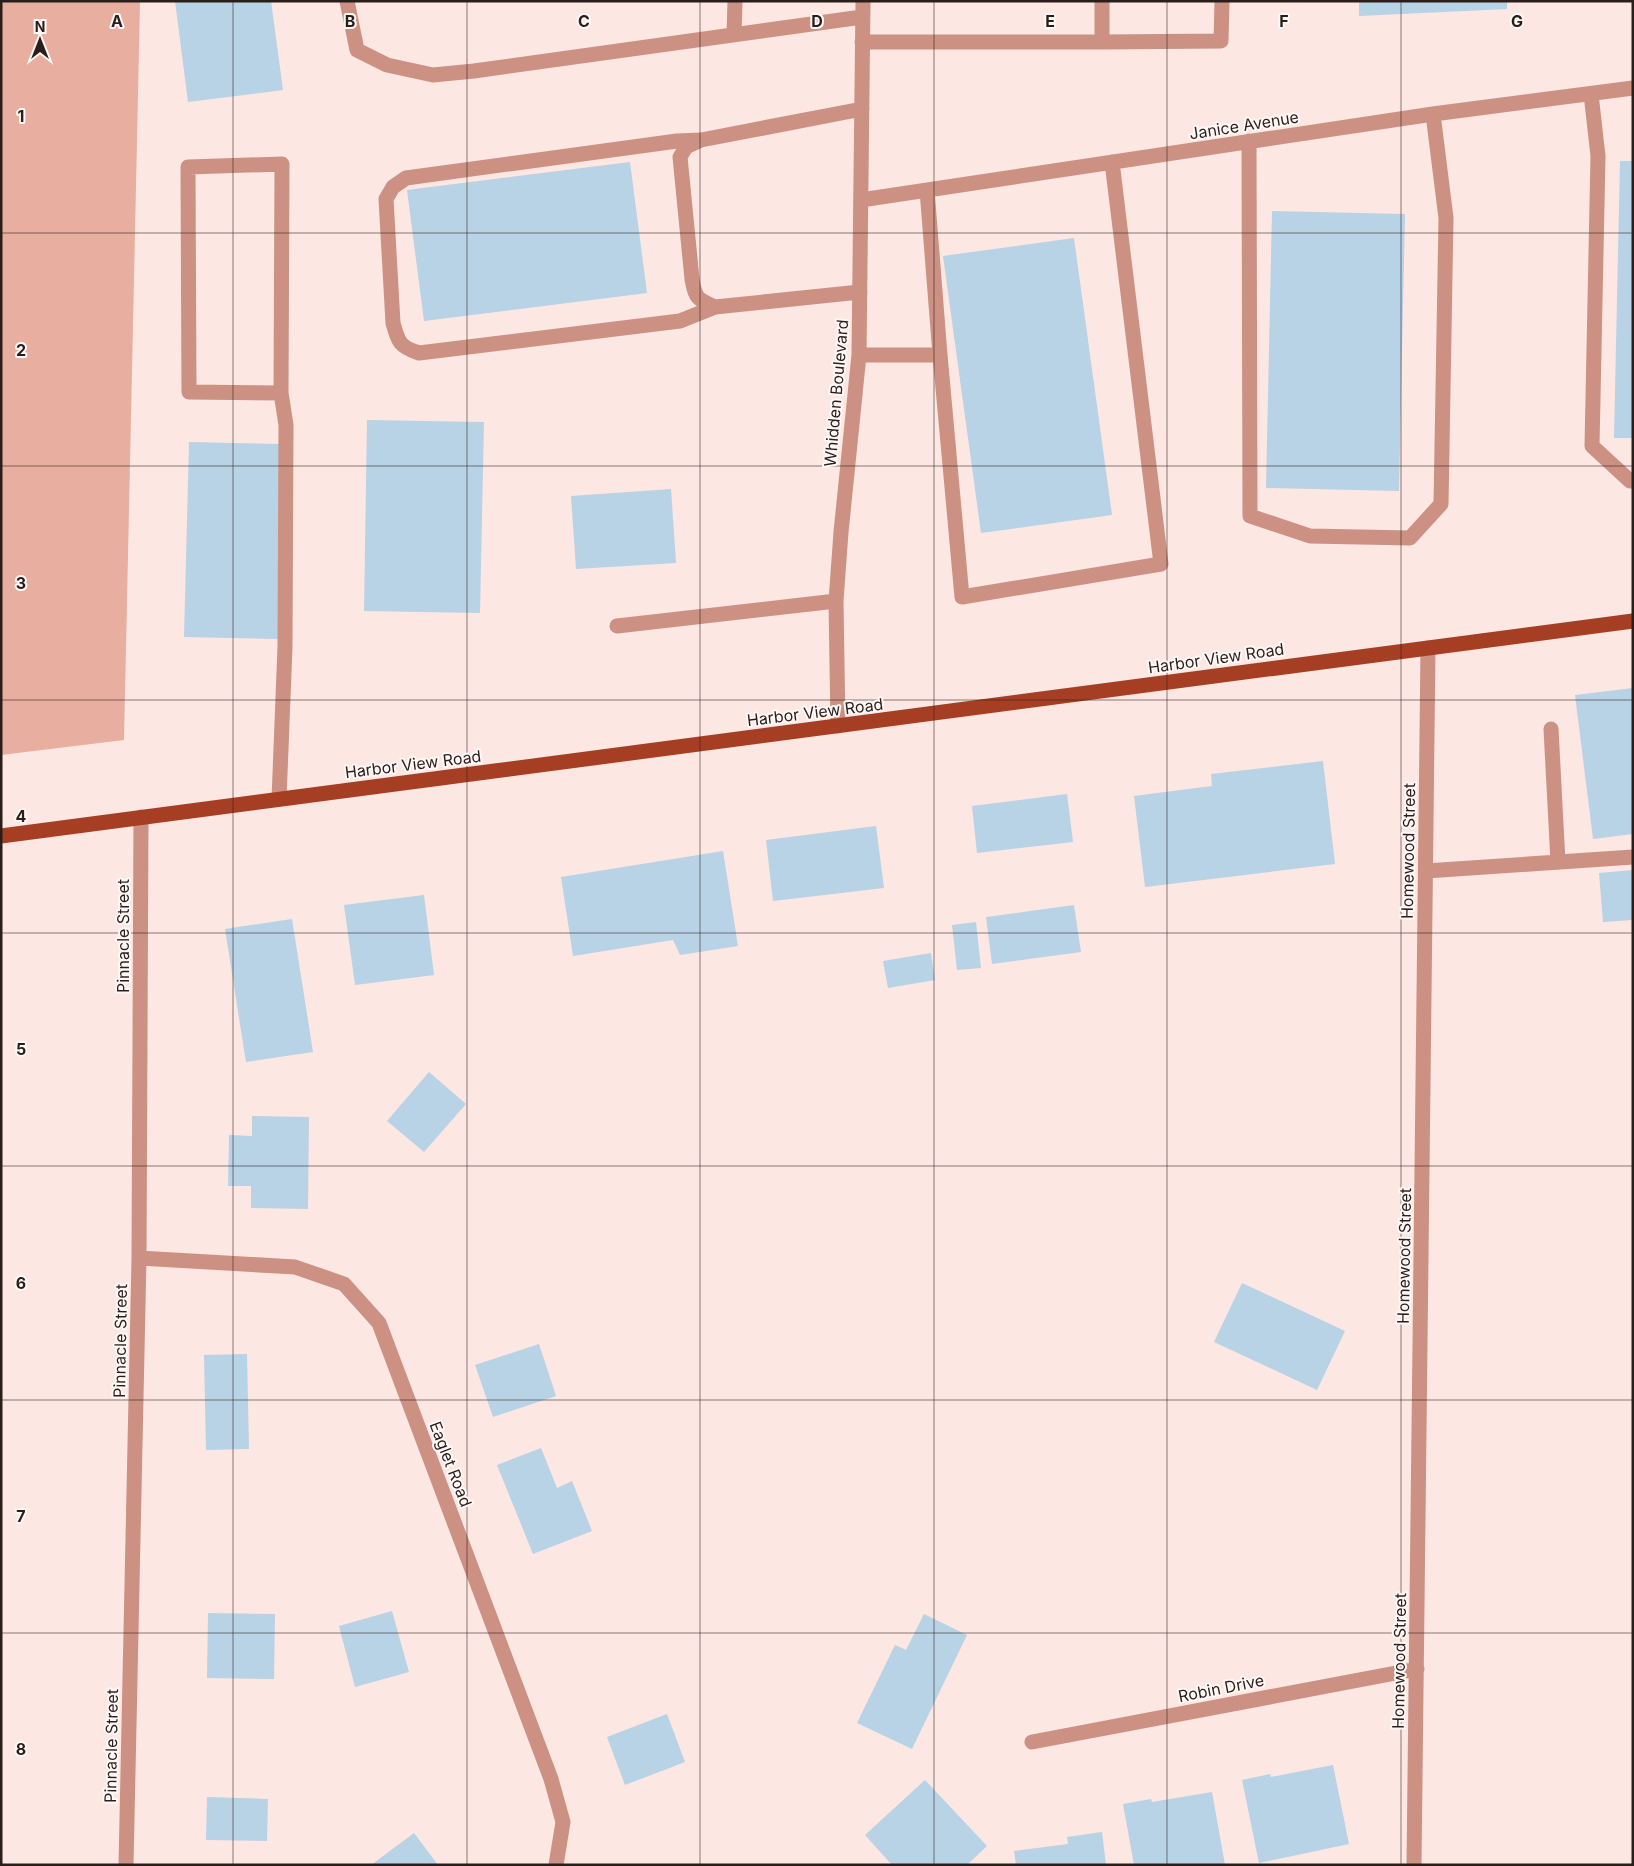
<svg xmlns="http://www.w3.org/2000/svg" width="1634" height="1866" font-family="Inter,sans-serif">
	<rect width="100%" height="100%" fill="#fce7e2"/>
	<path fill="#e8ae9f" d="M1,1H140L124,740L1,755Z"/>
	<path fill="#b8d2e6" d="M175,1H271L283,90L188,102Z
		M1359,1H1507V9L1359,16Z
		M1620,161H1633V438H1614Z
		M630,162L647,293L424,321L407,190Z
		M1272,211L1405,214L1399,491L1266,488Z
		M1074,238L1112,515L981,533L943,256Z
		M367,420L484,422L480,613L364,611Z
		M189,442L283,444L278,639L184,637Z
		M671,489L676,563L576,569L571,496Z
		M1633,688V834L1593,839L1575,695Z
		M1323,761L1335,864L1145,887L1134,796L1212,786L1211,774Z
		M1067,794L1073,842L977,853L972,806Z
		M876,826L884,888L773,901L766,840Z
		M723,851L738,946L680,955L673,940L573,956L561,877Z
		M1633,870V920L1603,922L1599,873Z
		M424,895L434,975L355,985L344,905Z
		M1074,905L1081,952L992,964L986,917Z
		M292,919L313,1052L246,1062L225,929Z
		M976,922L981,968L957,970L952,925Z
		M931,953L935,980L888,988L883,961Z
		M429,1072L466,1104L424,1152L387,1121Z
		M252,1116L309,1117L308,1209L251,1208V1186H228L229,1135L252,1136Z
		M1242,1283L1345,1331L1317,1390L1214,1342Z
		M539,1344L556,1396L493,1417L475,1365Z
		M247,1354L249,1449L206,1450L204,1355Z
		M541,1448L557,1488L572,1481L592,1531L533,1554L497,1465Z
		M392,1611L409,1672L355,1687L339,1626Z
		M208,1613L275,1614L274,1679L207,1678Z
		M924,1614L967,1635L912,1749L857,1723L895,1645L906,1650Z
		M667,1714L685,1762L625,1785L607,1737Z
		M1333,1765L1349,1844L1259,1863L1242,1780L1270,1774L1271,1777Z
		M925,1780L987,1846L967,1865H892L865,1835Z
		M1212,1792L1225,1865H1134L1123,1804L1151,1799L1152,1802Z
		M207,1797L268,1799L267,1841L206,1840Z
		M1102,1832L1106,1865H1016L1014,1851L1068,1844L1067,1837Z
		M414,1833L438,1865H371Z"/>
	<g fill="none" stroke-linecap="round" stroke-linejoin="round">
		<path stroke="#cc9182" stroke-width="15" d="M347,1L357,50L387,65L433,75L474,71L862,17
			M734,35L735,1
			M862,42H1102V1
			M1102,42L1221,41L1222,1
			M1591,94L1598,156L1592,446L1630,481H1633
			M701,140L677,141L406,178L393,187L386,199L393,323C398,342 400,347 419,353L680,321L715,307
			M1249,141L1250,516L1310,536L1410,538L1441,504L1446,218L1433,114
			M927,190L940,355
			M861,200L1433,114L1633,88
			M860,292L715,307C697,299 695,298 692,279L680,157L686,147L701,140L862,109
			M859,355H940L962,597L1161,564L1112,162
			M617,626L836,601
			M838,726L836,601L841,532L859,355L863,1
			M1551,729L1558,862
			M279,799L285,647L286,425L281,393L282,164L188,167L189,392L281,393
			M1426,871L1633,857
			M139,1258L295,1267L344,1284L379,1323L551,1779L563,1822L556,1865
			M1032,1742L1417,1669
			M126,1865L139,1258L141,817
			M1414,1865L1428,648"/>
		<path stroke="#a63e24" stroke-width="15" d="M1,836L1633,621"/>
	</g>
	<path fill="none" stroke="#2a1e1b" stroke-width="1" stroke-opacity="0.55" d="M233,1V1865M467,1V1865M700,1V1865M934,1V1865M1167,1V1865M1401,1V1865M1,233H1633M1,466H1633M1,700H1633M1,933H1633M1,1166H1633M1,1400H1633M1,1633H1633"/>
	<g text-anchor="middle" stroke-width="4" stroke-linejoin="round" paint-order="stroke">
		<g font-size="16" fill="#2a1e1b" stroke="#fff8f6">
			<text transform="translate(1244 125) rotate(-9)" y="6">Janice Avenue</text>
			<text transform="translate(836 393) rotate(-85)" y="6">Whidden Boulevard</text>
			<text transform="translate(1216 658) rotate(-8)" y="6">Harbor View Road</text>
			<text transform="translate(815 712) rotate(-7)" y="6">Harbor View Road</text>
			<text transform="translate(413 764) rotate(-7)" y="6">Harbor View Road</text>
			<text transform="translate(1408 851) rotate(-89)" y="6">Homewood Street</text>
			<text transform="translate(123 936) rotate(-90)" y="6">Pinnacle Street</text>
			<text transform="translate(1404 1256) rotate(-89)" y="6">Homewood Street</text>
			<text transform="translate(120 1341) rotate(-89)" y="6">Pinnacle Street</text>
			<text transform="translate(451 1464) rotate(69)" y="6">Eaglet Road</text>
			<text transform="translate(1399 1661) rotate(-89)" y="6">Homewood Street</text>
			<text transform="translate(1221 1688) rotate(-11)" y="6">Robin Drive</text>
			<text transform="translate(111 1746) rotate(-89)" y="6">Pinnacle Street</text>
		</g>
	</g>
	<g font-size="16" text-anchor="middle" font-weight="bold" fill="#2a1e1b" stroke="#fff8f6" stroke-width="4" stroke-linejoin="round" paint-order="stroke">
		<text x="117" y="27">A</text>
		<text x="350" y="27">B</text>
		<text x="584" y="27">C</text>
		<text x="817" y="27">D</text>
		<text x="1050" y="27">E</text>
		<text x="1284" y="27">F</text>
		<text x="1517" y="27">G</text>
		<text x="21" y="122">1</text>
		<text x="21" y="356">2</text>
		<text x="21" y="589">3</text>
		<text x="21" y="822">4</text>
		<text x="21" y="1055">5</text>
		<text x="21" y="1289">6</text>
		<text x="21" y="1522">7</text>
		<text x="21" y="1755">8</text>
	</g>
	<rect width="1634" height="1866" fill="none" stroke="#2a1e1b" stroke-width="5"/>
	<g transform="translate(40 40)" stroke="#fff8f6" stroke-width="4" paint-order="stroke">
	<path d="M0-4L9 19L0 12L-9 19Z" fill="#2a1e1b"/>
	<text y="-8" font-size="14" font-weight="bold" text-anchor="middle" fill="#2a1e1b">N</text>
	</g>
</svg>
